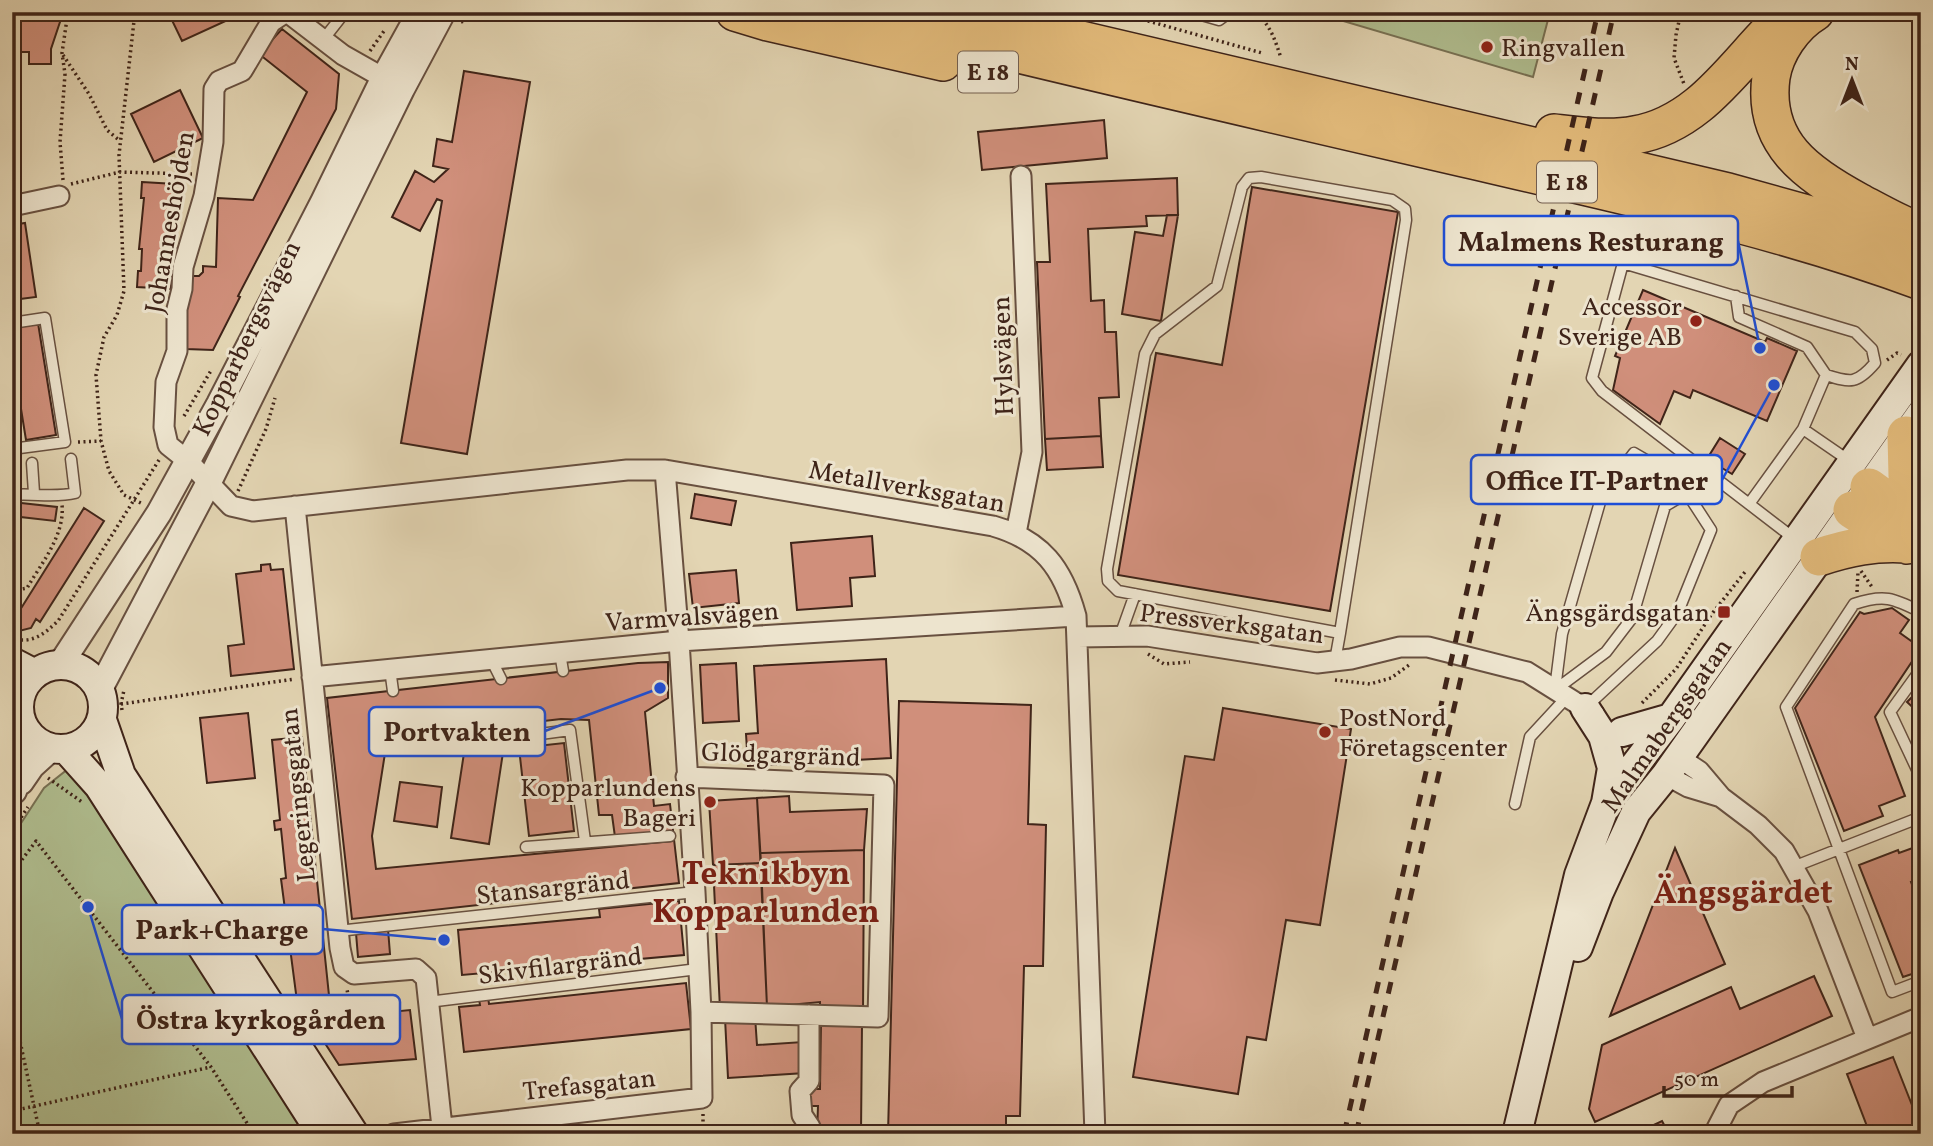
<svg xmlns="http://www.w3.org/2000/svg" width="1933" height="1146" font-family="Vollkorn,serif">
	<rect width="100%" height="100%" fill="#e3d5b3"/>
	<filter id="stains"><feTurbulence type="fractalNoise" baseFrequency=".00286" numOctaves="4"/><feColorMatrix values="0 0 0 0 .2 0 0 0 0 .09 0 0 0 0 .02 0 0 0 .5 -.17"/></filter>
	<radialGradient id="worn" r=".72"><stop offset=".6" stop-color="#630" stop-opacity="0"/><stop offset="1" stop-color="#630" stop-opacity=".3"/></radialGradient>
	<path fill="#b0be90" stroke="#787154" stroke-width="2" d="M1332,12H1550L1533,77L1333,18Z
		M68,769L99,806L309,1134H12V837L44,788Z"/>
	<path fill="#d08f7b" stroke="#3f2419" stroke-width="2" fill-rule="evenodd" d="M13,12L63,13L51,49V64H29V52H12Z
		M168,12H227L230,19L182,41Z
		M282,29L339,74L336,109L238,296L240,297L213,350L186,349L187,288H192V276H199L203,272V266L216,267L218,198L253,200L307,92L259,54Z
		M464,71L530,82L467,454L401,443L442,201L437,199L420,231L392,217L415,171L434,182L448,169L433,166L437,139L452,142Z
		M180,90L203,138L154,162L131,114Z
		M1104,120L1107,158L982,170L978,132Z
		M1177,178L1178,215L1146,216L1147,226L1088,229L1091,301L1104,300L1105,332H1116L1119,397L1099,398L1101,436L1045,439L1037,262H1050L1046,184Z
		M142,182L175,184L174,211H179L178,226H173L172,248H177L176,264H172L171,289L137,287L138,271H141L142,249H139L144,198H141Z
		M1252,187L1398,212L1330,611L1118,575L1156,353L1222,365Z
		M1167,215H1178L1161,321L1122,314L1135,232L1163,236Z
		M25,223L36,297L12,300V225Z
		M1643,290L1765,342L1767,338L1797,351L1767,421L1693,390L1690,398L1674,391L1660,424L1613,390L1620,358L1615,356Z
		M38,323L56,435L26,440L12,353V327Z
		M1101,436L1103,467L1047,470L1045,439Z
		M1720,438L1745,454L1732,474L1707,459Z
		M695,494L736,501L731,525L691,518Z
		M12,502L57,507L55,521L12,516Z
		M84,508L104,521L40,622L36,619L31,628L19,631L12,628V606L20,610Z
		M872,536L875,576L850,578L852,606L797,610L791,543Z
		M270,564L271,570L283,569L294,669L231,676L228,646L244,644L236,574L261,571V565Z
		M736,570L739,603L693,608L689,574Z
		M1892,608L1909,620L1900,633L1921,648L1875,717L1905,796L1879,806L1883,816L1844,831L1795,708L1860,612L1864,614Z
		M886,659L891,758L748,766L746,734L758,733L754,666Z
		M668,662V698L645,712L654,806L670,804L679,883L352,919L327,698L638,663ZM444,708L509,725L561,719L589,720L599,815H612L615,837L671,831L672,841L376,869L372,836L391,715L401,714L436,730Z
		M736,663L739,721L703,723L700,665Z
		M1921,688V715L1907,702Z
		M899,701L1031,705L1028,824L1046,825L1043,966H1024L1020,1116H1006V1134H888Z
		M1223,708L1351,729L1320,925L1286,920L1266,1040L1247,1037L1238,1094L1133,1077L1185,756L1214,760Z
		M248,713L255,778L207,783L200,718Z
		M302,737L330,1005L298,1009L281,879L286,878L281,829L275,830L274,821L280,820L272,740Z
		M466,740L504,746L489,844L451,838Z
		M564,743L574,831L529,836L519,748Z
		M400,782L442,787L437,827L394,821Z
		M789,796L790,812L867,809L864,850L760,853L757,798Z
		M757,798L761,863L713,865L709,801Z
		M1921,845V879L1911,882L1921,909V971L1903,977L1859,865L1898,850L1899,853Z
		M1675,848L1725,964L1610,1016Z
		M864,850L863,1014L820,1012V1002L767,1007L760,853Z
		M761,863L767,1007L720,1009L713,865Z
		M679,901L684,955L462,975L458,930L600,917L599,909Z
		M388,929L390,954L358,957L356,933Z
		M1814,976L1832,1016L1595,1122L1589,1109L1602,1045L1731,987L1740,1009Z
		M686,983L691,1029L464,1052L459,1007L480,1005L479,999L488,997L489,1004Z
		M410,1010L416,1059L339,1065L310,1020Z
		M755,1016L757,1045L803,1042L805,1073L728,1078L725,1018Z
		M821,1023L862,1024L861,1134H817L818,1106H807V1089H820Z
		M1893,1057L1921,1128V1134H1870L1847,1074Z
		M1662,1121L1669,1134H1641L1643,1130Z
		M790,1127V1134H706V1129Z"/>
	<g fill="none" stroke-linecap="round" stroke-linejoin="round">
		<g stroke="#685040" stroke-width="13">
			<path id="service" d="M1191,12L1219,20L1230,12
				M323,40L345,12
				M1736,296L1739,317L1807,347L1826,375
				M12,323L45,318L65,442L12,449
				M32,463L34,493
				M12,495C33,493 55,498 75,493L71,459
				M1749,504L1803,429
				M1796,540L1602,391L1592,378L1623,263L1855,332L1872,349L1875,363C1857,384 1851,383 1826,375L1803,429L1851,462
				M1921,612C1893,598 1884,594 1854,604L1786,707L1892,992L1921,981
				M1120,636L1135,594
				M560,653L563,671
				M491,659L501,679
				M1335,661L1340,633L1406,220L1405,209L1392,200L1261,177L1249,178L1242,187L1217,286L1155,334L1145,354L1107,569L1108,581L1118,591L1340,633
				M390,669L393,691
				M1921,669L1890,712L1921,778
				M1555,689L1562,634L1602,495L1634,453L1677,478L1687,493
				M1555,690L1606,652L1632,618L1665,506L1687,493L1711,530L1678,612L1657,641L1586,707
				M511,738L570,730L585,841
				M1515,804L1530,737L1567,697
				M526,847L670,836
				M1793,867L1921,817
				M338,931L695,892
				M428,1002L698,969"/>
		</g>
		<g stroke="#685040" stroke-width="23">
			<path id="minor" d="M286,12L271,22L242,71L219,81L214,89L213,142L204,196L183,267L182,289L177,309V351L166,382L164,427L168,445L188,461L231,506L253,511L627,470H665L993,526C1042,540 1063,568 1076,616L1095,1134
				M287,12L343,55L396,85
				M12,206L59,196
				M295,506L340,948L344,967L354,974L416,969L426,978L442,1127
				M1016,533L1032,452L1021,176
				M1077,637L1147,636L1317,663L1351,659L1400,647H1428L1527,672L1594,714
				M312,677L679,641L1076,616
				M1678,757L1699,771L1721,797L1758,825L1784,851L1818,911L1867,1038
				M1666,775L1688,787L1721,797
				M686,777L884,785L878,1017L701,1012
				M809,1015V1081L800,1091L802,1115L810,1127V1134
				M394,1134L702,1098L701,1012L695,892L679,641L665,470
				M1714,1134L1729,1105L1763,1082L1921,1017"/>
		</g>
		<g stroke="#685040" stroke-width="28">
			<path id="tertiary" d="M60,665L159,513L219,404L323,202L384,77L420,12
				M100,689L208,484L402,89L443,12
				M21,782L32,766L52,748
				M14,791L25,762V730"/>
		</g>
		<g stroke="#3f2419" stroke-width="32">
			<path id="secondary" d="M12,662L35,674
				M19 707a42 42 0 1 1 84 0a42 42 0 1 1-84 0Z
				M1585,708L1603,736L1612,768L1606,803
				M102,720L121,775L354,1134
				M1622,732L1671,718
				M66,749L99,786L322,1134
				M1578,947L1599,892L1636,812L1666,775L1921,414
				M1517,1134L1579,875L1606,803L1671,718L1921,365"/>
		</g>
		<g stroke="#3f2419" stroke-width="40">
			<path id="motorway" d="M735,12L768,22L943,62
				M847,12C1058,65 1269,113 1481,162C1629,197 1778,228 1921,281
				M962,12L1728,192L1818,217L1921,252
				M1815,12C1793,25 1775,52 1771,77C1762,143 1807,174 1859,202C1874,210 1890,219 1906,226
				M1554,133C1580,136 1609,140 1635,135C1705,123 1740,55 1789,12
				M1906,435L1907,476L1921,515
				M1869,487L1891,503L1921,520
				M1852,510L1907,545
				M1819,557C1849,547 1875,542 1906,544"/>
		</g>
		<path stroke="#3f2419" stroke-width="3.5" stroke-dasharray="2 3.5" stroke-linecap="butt" d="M135,12L119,155L124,291L117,315L104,337L96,375L101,441L109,471L124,495L143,504
			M1116,12L1262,53
			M1254,12C1270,23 1275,40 1281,58
			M1681,12L1676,35L1674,58L1684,84
			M461,22L489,12
			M370,51L384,31
			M63,55L89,94L107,130L120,141
			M63,180L60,142L65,74L62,53L68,12
			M71,184L120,172L192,174
			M1887,360L1897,353L1901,355
			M184,416L212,369
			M78,442L101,441
			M238,491L266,429L275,398
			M1861,571L1872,587
			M12,591L27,588C41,564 65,535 62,505
			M1857,592L1858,572
			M21,640C37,641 47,631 58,621L159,460
			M1148,654L1164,664L1190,662
			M1335,680L1370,684L1391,678L1409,665
			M1642,703L1676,669L1711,615L1745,572
			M121,704L295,679
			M122,710L121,704L124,690
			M48,778L82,802
			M12,831L28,807
			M12,873L36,841L211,1067L254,1134
			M12,1004L40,1134
			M301,1013L350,1009L347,989
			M12,1111L211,1067
			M703,1114V1134"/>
		<use href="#service" stroke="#ede4ce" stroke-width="10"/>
		<use href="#minor" stroke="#ede4ce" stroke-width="19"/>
		<use href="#tertiary" stroke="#ede4ce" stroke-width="24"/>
		<use href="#secondary" stroke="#ede4ce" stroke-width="28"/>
		<use href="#motorway" stroke="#e2ba7a" stroke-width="37"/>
		<path stroke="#3f2419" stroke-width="5" stroke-dasharray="12 12" stroke-linecap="butt" d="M1344,1134L1598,12
			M1356,1134L1614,12"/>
	</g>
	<g fill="#8f2418" stroke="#ede4ce" stroke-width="2.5">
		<circle cx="1487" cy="47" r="7"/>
		<circle cx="1696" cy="321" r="7"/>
		<rect x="1717" y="605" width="14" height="14" rx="3.5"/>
		<circle cx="1325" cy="732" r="7"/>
		<circle cx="710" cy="802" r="7"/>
	</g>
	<g text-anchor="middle" stroke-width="6" stroke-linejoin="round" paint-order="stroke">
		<g fill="#ede4ce" stroke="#735e4f" stroke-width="2">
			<rect x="958" y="51.5" width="60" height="41" rx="5"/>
			<rect x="1537" y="161.5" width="60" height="41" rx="5"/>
		</g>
		<g font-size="24" font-weight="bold" fill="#3f2419">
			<text x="988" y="80">E 18</text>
			<text x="1567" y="190">E 18</text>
		</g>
		<g font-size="26" fill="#3f2419" stroke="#ede4ce" text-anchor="end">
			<text x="1501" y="56" text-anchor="start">Ringvallen</text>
			<text x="1682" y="315">Accessor<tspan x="1682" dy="30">Sverige AB</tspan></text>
			<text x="1710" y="621">Ängsgärdsgatan</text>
			<text x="1339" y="726" text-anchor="start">PostNord<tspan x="1339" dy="30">Företagscenter</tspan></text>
			<text x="696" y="796">Kopparlundens<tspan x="696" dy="30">Bageri</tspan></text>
		</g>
		<g font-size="26" fill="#3f2419" stroke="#ede4ce">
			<text transform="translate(169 222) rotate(-80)" y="9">Johanneshöjden</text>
			<text transform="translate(246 338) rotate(-64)" y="9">Kopparbergsvägen</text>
			<text transform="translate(1002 356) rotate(-92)" y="9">Hylsvägen</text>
			<text transform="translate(907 486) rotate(10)" y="9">Metallverksgatan</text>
			<text transform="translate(692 616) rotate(-4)" y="9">Varmvalsvägen</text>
			<text transform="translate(1232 623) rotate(7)" y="9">Pressverksgatan</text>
			<text transform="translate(1666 725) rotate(-55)" y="9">Malmabergsgatan</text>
			<text transform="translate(781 754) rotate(2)" y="9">Glödgargränd</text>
			<text transform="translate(297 795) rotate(-96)" y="9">Legeringsgatan</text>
			<text transform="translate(553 887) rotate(-6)" y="9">Stansargränd</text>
			<text transform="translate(560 965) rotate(-7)" y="9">Skivfilargränd</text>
			<text transform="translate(589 1084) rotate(-6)" y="9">Trefasgatan</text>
		</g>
		<g font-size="33" font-weight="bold" fill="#7a1f14" stroke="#ede4ce">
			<text x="766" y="884">Teknikbyn<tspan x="766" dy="38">Kopparlunden</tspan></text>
			<text x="1743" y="903">Ängsgärdet</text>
		</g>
	</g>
	<path fill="none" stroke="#1d4ed8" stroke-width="2.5" d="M1760 348L1738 241M1774 385L1722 480M660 688L545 731M444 940L323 929M88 907L122 1019"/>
	<g fill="#1d4ed8" stroke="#ede4ce" stroke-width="2.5">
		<circle cx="1760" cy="348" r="7"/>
		<circle cx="1774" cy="385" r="7"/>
		<circle cx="660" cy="688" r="7"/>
		<circle cx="444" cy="940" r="7"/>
		<circle cx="88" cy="907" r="7"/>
	</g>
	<g fill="#ede4ce" stroke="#1d4ed8" stroke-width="2.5">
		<rect x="1444" y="216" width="294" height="49" rx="7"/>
		<rect x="1471" y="455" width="251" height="49" rx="7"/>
		<rect x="369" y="707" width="176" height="49" rx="7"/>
		<rect x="122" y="905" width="201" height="49" rx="7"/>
		<rect x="122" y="995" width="278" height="49" rx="7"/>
	</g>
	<g font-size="28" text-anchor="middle" font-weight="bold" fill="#3f2419">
		<text x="1591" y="251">Malmens Resturang</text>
		<text x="1597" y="490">Office IT-Partner</text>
		<text x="457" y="741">Portvakten</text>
		<text x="222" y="939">Park+Charge</text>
		<text x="261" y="1029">Östra kyrkogården</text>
	</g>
	<rect width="1933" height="1146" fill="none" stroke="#e3d5b3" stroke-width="42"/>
	<rect x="14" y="14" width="1905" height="1118" fill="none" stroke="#3f2419" stroke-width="3.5"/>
	<rect x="21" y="21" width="1891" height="1104" fill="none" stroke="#3f2419" stroke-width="2"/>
	<g transform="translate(1852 80)" stroke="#ede4ce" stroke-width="5" paint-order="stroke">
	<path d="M0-5L12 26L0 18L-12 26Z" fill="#3f2419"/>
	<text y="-10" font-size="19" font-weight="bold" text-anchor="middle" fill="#3f2419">N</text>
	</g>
	<path d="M1664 1086v10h128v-10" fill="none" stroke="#3f2419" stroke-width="3.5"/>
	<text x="1674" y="1086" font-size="21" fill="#3f2419" stroke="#ede4ce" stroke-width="5" paint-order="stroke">50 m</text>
	<rect width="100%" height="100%" filter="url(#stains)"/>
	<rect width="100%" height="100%" fill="url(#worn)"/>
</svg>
